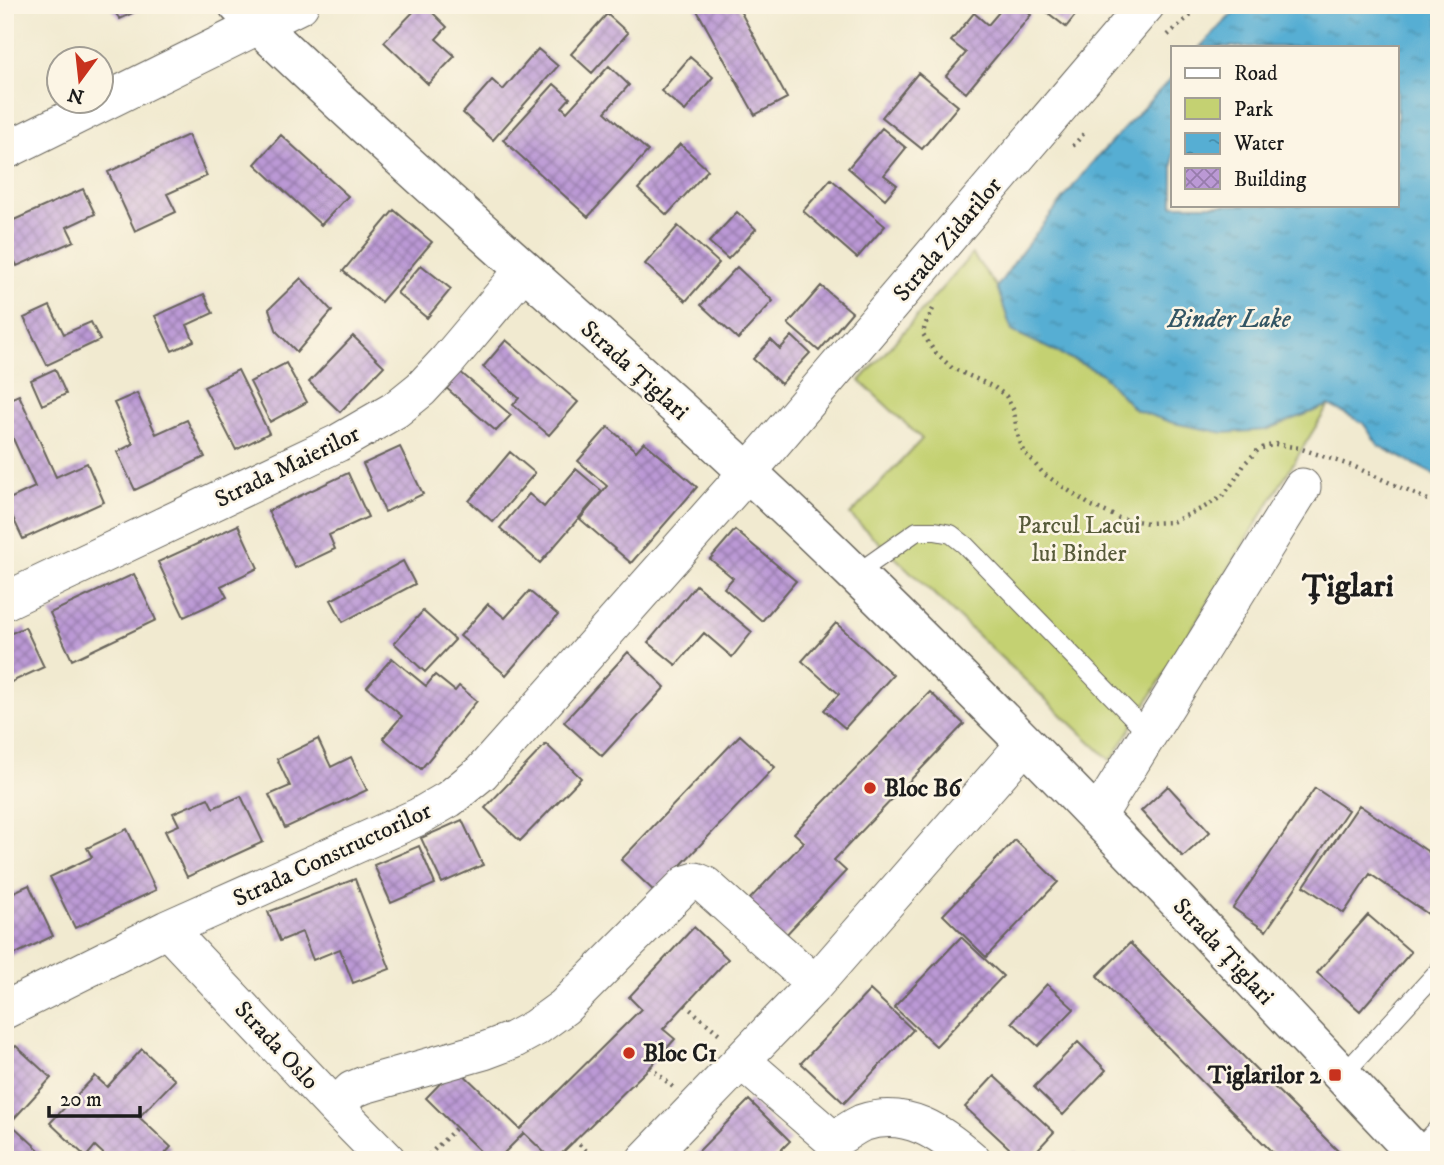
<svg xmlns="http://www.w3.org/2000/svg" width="1444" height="1165" font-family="'IM FELL DW Pica',serif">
	<defs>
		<pattern id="water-ripples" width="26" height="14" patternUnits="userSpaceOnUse" patternTransform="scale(1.75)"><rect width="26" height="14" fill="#56aed3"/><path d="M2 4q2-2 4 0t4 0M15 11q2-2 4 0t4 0" fill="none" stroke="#468daa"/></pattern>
		<pattern id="building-cross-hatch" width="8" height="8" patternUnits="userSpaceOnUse" patternTransform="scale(1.75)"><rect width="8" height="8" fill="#bb99d5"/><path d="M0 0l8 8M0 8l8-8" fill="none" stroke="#977cac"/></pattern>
	</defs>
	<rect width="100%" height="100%" fill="#fcf5e5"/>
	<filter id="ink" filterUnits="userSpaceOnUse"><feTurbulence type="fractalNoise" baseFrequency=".0143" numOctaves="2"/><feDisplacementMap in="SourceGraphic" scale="14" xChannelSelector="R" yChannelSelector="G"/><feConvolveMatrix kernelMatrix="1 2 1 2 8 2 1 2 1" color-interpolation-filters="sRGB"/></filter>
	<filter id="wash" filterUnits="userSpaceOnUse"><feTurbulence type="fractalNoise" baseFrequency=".00686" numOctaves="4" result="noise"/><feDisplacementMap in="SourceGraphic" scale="28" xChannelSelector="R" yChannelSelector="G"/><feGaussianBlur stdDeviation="1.57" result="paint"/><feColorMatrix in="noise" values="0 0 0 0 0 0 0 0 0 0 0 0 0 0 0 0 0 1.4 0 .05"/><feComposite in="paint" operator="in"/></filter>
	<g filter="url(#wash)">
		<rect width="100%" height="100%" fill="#f1ead0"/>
		<path fill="#c4d172" stroke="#707647" stroke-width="2" d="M972,254L997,287L1012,331L1101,373L1135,410L1266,430L1329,405L1111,761L850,515L922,439L860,381Z"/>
		<path fill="url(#water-ripples)" stroke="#396578" stroke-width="2" d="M1241,5H1439V477L1379,446L1363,423L1329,405L1266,430L1224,433L1173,423L1135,410L1101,373L1012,331L997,287L1020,254L1090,165L1173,76V205H1397V47H1200Z"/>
		<g id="blocks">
			<path fill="url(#building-cross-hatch)" d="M109,5H149L120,19Z
				M420,5H425L447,27L436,39L455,56L428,84L384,42Z
				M694,5H737L787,98L755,115Z
				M1005,5H1019L1031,15L966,93L946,76L966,53L951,41L974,13L988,25Z
				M1038,5H1078L1081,8L1066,27Z
				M607,14L628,33L592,73L571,54Z
				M538,49L558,66L493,140L463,113L492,80L503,90Z
				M690,57L713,77L685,111L661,91Z
				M609,66L629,85L605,112L648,151L588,217L503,140L554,84L570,98L562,107L567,112Z
				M918,73L958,106L922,149L882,117Z
				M882,128L906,148L884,175L897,185L885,199L848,168Z
				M188,135L207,176L167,194L176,212L135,231L108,172Z
				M281,135L348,196L321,225L255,164Z
				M680,144L708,170L667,215L638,189Z
				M831,179L885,226L857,258L803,211Z
				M83,189L95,214L67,227L74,241L17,266L5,240V224Z
				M394,210L432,242L381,302L343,271Z
				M737,212L756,229L728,259L709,242Z
				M678,226L719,263L686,301L645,264Z
				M421,265L451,289L427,318L397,293Z
				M737,267L773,301L738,339L701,305Z
				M301,278L332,311L297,352L277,332L269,309Z
				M821,286L852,312L819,351L788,324Z
				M204,294L213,313L187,325L194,341L172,351L155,316Z
				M50,306L64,334L91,322L100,340L47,365L24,318Z
				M353,336L384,366L340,412L309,382Z
				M792,336L810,353L781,384L753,359L771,340L780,349Z
				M506,340L578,402L549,435L513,405L519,398L483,367Z
				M286,363L307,402L270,422L250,382Z
				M55,369L66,394L42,405L31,380Z
				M238,370L269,433L236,450L204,387Z
				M459,371L511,415L496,431L445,387Z
				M137,393L156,434L187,420L205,457L135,490L117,452L133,444L114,403Z
				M19,395L56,477L87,463L104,502L23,539L5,501L35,487L5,421V401Z
				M608,427L636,451L644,442L697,487L631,563L580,519L607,486L578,461Z
				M400,447L423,494L385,512L363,464Z
				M510,452L535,473L493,522L469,501Z
				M576,469L602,491L540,563L500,528L529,494L544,507Z
				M348,473L368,517L329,535L335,549L295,568L268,511Z
				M238,525L258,568L221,586L227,597L184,617L158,562Z
				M735,530L796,581L762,621L724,588L733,578L710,559Z
				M403,561L415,584L343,622L331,600Z
				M134,574L156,620L72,660L50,613Z
				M696,585L752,632L732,657L704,633L676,665L648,642Z
				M529,591L558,615L506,675L460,636L488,604L505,618Z
				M423,611L455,640L425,672L394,643Z
				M836,623L893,675L845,728L824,710L839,694L802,661Z
				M25,627L44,667L5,685V636Z
				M628,652L665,687L602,756L564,722Z
				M392,658L426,686L435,675L455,691L459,686L477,701L421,769L383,738L402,716L367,687Z
				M930,692L964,724L834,860L846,871L781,940L744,905L804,842L794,833Z
				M740,735L775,767L655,892L621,860Z
				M318,739L331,767L351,757L367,790L285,828L269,795L290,786L277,759Z
				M546,744L581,778L520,841L485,808Z
				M1168,786L1210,832L1183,857L1141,811Z
				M1315,788L1348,810L1266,931L1233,908Z
				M241,796L263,842L187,877L165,831L179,825L173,813L208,798L213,808Z
				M1359,805L1439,859V904L1431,916L1370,874L1344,913L1304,886Z
				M462,820L483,865L442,883L421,838Z
				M127,829L156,890L75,928L50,877L92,857L87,848Z
				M1015,840L1058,882L986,957L943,915Z
				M419,846L435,884L391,903L374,865Z
				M355,879L390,969L353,983L340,949L313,960L302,932L280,941L268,912Z
				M29,885L53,936L5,959V896Z
				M1368,915L1411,952L1360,1011L1317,973Z
				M694,927L728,959L663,1029L675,1039L650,1067L555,1160H552L524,1133L497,1160H489L426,1098L456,1067L520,1129L641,1009L629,997Z
				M961,937L1003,976L936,1046L894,1007Z
				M1130,943L1347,1160H1280L1097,976Z
				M1047,984L1074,1009L1038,1046L1012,1022Z
				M870,990L913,1030L844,1103L801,1063Z
				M1078,1042L1106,1070L1063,1115L1034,1087Z
				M16,1046L51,1078L10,1123L50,1160H5V1057Z
				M142,1049L175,1080L139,1117L171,1147L163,1156L168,1160H110L95,1146L86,1157L50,1123L95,1076L107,1087Z
				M994,1076L1054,1132L1028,1160H1022L965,1107Z
				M749,1100L790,1141L771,1160H690Z
				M1075,1152L1084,1160H1068Z"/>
		</g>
	</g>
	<g filter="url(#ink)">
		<use href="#blocks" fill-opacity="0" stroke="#67645b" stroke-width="2"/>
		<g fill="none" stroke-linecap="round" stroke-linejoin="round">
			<g stroke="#67645b" stroke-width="20">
				<path id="service" d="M856,574L917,531H935L951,534L965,545L1149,734
					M1342,1076L1439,970
					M1415,1153L1439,1127"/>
			</g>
			<g stroke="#67645b" stroke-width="39">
				<path id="minor" d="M5,151L300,5
					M5,601L338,443L395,410L421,389L448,360L512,284L522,269
					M1097,817L1302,487
					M167,929L335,1107L387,1160
					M5,1010L167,929L418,817L449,799L481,773L748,472L1146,5
					M742,1061L833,1140C843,1135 853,1127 862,1123C907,1108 941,1133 972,1160
					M335,1107L352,1090L364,1085L484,1051L513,1040L535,1028L564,1007L686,884L696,881L705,885L815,984
					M645,1160L815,984L1025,744"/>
			</g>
			<g stroke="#67645b" stroke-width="41">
				<path id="tertiary" d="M238,5C438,200 655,379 855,574C1050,763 1236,962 1422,1160"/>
			</g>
			<path stroke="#67645b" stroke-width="4.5" stroke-dasharray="2 5" stroke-linecap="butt" d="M1168,35L1202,5
				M1073,146L1085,132
				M933,309L925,325L923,334L934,351L952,368L994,387L1006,396L1014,411L1017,432L1023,451L1044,474L1090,505L1119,518L1148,523L1172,522L1203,508L1223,496L1234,481L1246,462L1259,449L1275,444L1299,448L1355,467L1439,505
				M685,1005L722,1036
				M650,1067L673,1087
				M574,1140L597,1160
				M424,1160L456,1128"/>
			<use href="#service" stroke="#fff" stroke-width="18"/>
			<use href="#minor" stroke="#fff" stroke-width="37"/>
			<use href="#tertiary" stroke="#fff" stroke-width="38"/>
		</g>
	</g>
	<g fill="#c8321e" stroke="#fcf5e5" stroke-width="2.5">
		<circle cx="870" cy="788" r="7"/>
		<circle cx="629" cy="1053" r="7"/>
		<rect x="1328" y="1068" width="14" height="14" rx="3.5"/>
	</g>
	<g text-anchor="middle" stroke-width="5" stroke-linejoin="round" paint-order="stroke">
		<g font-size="24" fill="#1c1c1c" stroke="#fcf5e5">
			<text transform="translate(947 239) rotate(-50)" y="8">Strada Zidarilor</text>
			<text transform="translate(635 370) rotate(42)" y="8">Strada Țiglari</text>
			<text transform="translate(287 466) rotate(-26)" y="8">Strada Maierilor</text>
			<text transform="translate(332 854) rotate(-25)" y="8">Strada Constructorilor</text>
			<text transform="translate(1224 951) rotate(47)" y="8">Strada Țiglari</text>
			<text transform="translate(277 1045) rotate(47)" y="8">Strada Oslo</text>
		</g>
		<g font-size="24" fill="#575b3a" stroke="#fcf5e5">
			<text x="1079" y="533">Parcul Lacui<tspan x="1079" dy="28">lui Binder</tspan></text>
		</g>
		<g font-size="24" font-weight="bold" fill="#1c1c1c" stroke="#fcf5e5" text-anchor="start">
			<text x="884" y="796">Bloc B6</text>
			<text x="643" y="1061">Bloc C1</text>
			<text x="1321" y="1083" text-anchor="end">Tiglarilor 2</text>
		</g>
		<g font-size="26" font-style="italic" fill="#335665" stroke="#fcf5e5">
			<text x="1229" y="327">Binder Lake</text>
		</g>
		<g font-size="32" font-weight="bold" fill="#1c1c1c" stroke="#fcf5e5">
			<text x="1348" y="596">Țiglari</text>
		</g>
	</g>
	<rect width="1444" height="1165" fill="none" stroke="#fcf5e5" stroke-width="28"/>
	<rect x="1171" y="46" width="228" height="161" fill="#fcf5e5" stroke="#a29e95" stroke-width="2"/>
	<rect x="1185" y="68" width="35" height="10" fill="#ffffff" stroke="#a29e95" stroke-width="2"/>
	<text x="1234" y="80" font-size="21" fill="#1c1c1c">Road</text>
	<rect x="1185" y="98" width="35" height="21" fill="#c4d172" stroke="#a29e95" stroke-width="2"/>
	<text x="1234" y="116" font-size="21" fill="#1c1c1c">Park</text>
	<rect x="1185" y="133" width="35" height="21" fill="url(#water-ripples)" stroke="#a29e95" stroke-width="2"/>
	<text x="1234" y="150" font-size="21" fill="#1c1c1c">Water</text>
	<rect x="1185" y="168" width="35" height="21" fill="url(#building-cross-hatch)" stroke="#a29e95" stroke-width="2"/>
	<text x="1234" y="186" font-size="21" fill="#1c1c1c">Building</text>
	<g transform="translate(80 80) rotate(195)"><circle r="33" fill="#fcf5e5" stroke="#a29e95" stroke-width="2"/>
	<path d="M0-5L12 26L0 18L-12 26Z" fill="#c8321e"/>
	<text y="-10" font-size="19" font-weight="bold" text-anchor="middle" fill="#1c1c1c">N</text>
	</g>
	<path d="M49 1106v10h91v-10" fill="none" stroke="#1c1c1c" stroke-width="3.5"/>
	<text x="60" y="1106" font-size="21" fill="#1c1c1c" stroke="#fcf5e5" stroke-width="5" paint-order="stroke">20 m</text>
</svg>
